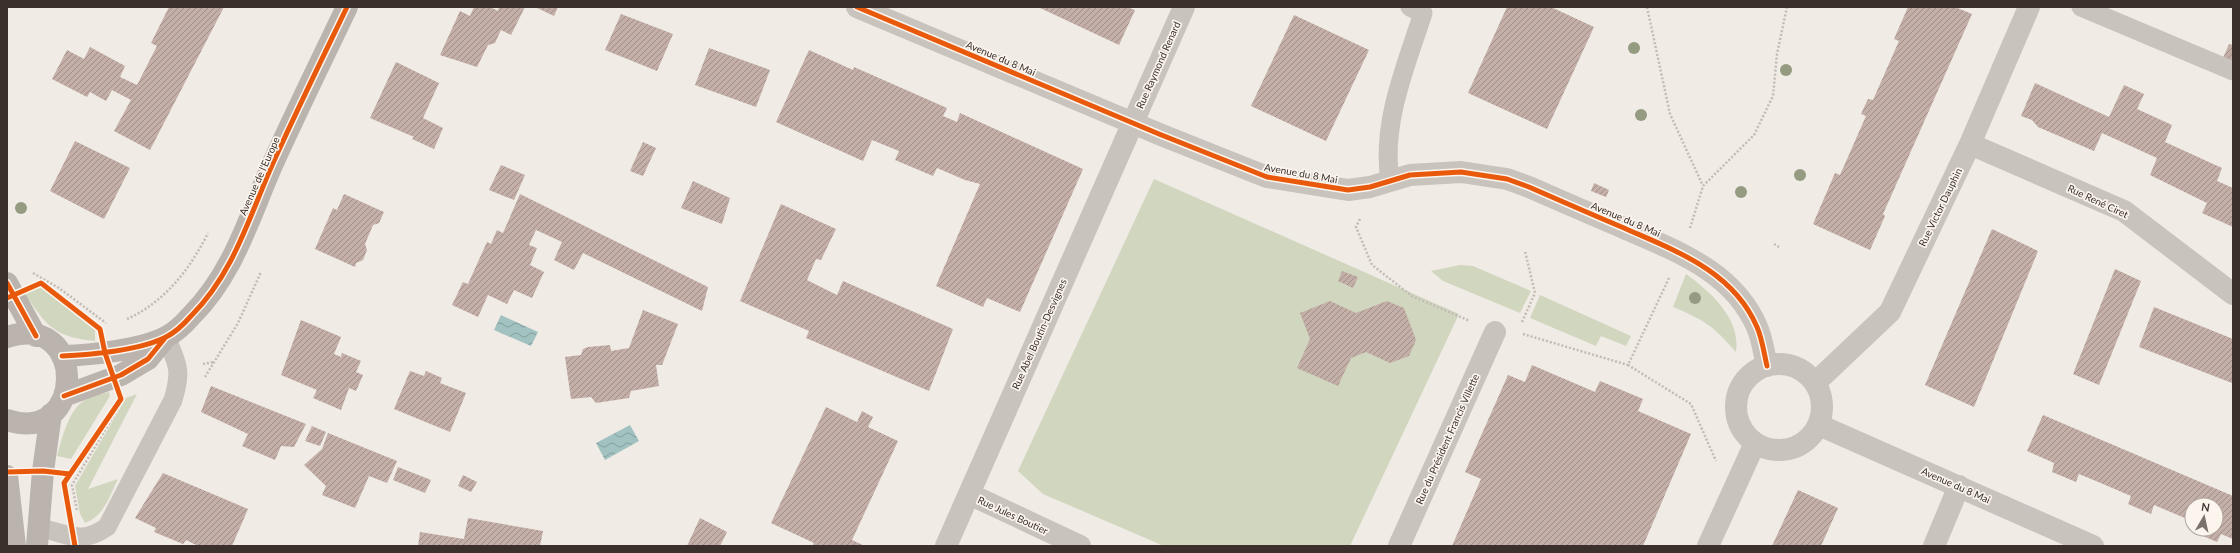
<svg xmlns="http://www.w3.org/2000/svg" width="2240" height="553" font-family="Lato,sans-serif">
	<defs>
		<pattern id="water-waves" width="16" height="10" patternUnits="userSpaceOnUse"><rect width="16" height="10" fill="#a1c2c1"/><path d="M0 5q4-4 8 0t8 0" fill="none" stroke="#849e9d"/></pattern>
		<pattern id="building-hatch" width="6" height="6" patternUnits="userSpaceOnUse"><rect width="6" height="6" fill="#c3afa7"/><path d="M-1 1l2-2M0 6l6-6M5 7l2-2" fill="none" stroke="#a08f88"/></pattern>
	</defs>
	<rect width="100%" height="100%" fill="#f0ebe5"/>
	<path fill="#d1d6bf" d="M1154,179L1459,314L1350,546H1164L1043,494L1018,471Z
		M1460,265L1473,266L1531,291L1520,313L1443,281L1431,271Z
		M1686,274C1711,292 1741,319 1736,352C1712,325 1706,321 1673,307Z
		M41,286L95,330V341C54,337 47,326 24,293Z
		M1540,295L1631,336L1626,346L1601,336L1596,346L1530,318Z
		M109,392L110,396L71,459L57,456C62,439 68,410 85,400C92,396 101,394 109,392Z
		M137,394L88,489L118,479C109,497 104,516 85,523L80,514L75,486L126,398Z"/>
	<path fill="url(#water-waves)" d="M501,315L538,332L531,346L494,330Z
		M630,425L639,441L605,460L596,443Z"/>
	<path fill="url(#building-hatch)" d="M169,7H224L150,150L114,131L131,100L112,90L106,101L90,92L87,97L52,79L67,50L84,59L90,47L125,66L120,77L137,85L157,46L151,43Z
		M474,7H490L498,11L499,7H525L511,35L501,30L495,43L488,45L477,67L440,55L460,11L470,16Z
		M535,7H558L554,16Z
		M1038,7H1127L1135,10L1119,45Z
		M1507,7H1551L1594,27L1547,129L1468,93Z
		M1908,7H1955L1972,14L1883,214L1885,216L1870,250L1813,224L1835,173L1840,175L1866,116L1861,114L1868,99L1873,100L1899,41L1894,39Z
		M621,14L673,34L657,71L605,50Z
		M1294,15L1369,50L1326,141L1251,106Z
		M2229,44L2233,45V63L2223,58Z
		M709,48L770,70L756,107L695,85Z
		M809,50L853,70L854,67L947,108L943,116L957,122L960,113L1083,169L1020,312L987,298L983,307L936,286L980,184L965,180L937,168L933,176L895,160L899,151L872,140L863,161L776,122Z
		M396,62L439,83L423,118L443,128L434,149L412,139L414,137L370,118Z
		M2035,83L2109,117L2124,85L2144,94L2137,109L2172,125L2165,142L2222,168L2217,181L2233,188V227L2202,213L2207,203L2150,175L2157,158L2102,133L2094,151L2038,127L2032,120L2021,116Z
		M75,141L130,168L104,219L50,191Z
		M643,142L656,148L643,176L630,171Z
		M501,165L525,175L514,200L489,190Z
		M693,181L730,198L722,224L681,208Z
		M1594,183L1609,190L1606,197L1591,191Z
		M344,194L384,212L379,223L373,225L365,244L367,250L363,260L356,263L355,267L315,249L333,208L337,210Z
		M520,194L708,287L702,311L583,253L574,270L554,260L562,242L536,230L529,245L537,248L530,265L544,272L532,298L514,290L507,304L488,295L478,317L452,305L463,282L468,284L487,242L491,244L497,230L503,233Z
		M781,204L836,229L821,260L816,259L807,280L837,295L843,281L953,329L929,391L806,338L809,331L740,301Z
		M1992,229L2038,251L1974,407L1925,385Z
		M2115,269L2141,281L2099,385L2073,374Z
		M1342,271L1358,277L1353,288L1338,281Z
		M1330,301L1356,313L1387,301L1404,308L1416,340L1409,356L1390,363L1366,352L1351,358L1338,386L1297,368L1310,339L1300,313Z
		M2154,307L2233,339L2232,383L2139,347Z
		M643,310L678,324L662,365H656L659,386L631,391L629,398L596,403L591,397L571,399L565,357L581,355L583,349L588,347L610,345L611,351L629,348Z
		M301,320L341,337L334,354L341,357L342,353L361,361L356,372L363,375L356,391L349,388L341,410L313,398L317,390L281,375Z
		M1532,365L1595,392L1600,381L1643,399L1638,411L1691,434L1643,546H1452L1481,479L1465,472L1508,375L1525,382Z
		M410,371L424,376L426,371L442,378L440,383L466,393L450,432L394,409Z
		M211,386L306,424L294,447L281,446L275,460L242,446L248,434L201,412Z
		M826,407L857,422L862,411L873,417L868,427L898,441L852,540L865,546H812L814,543L771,523Z
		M2043,415L2233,496V539L2221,534L2217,542L2196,533V529H2216V505H2192V521L2154,505L2151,514L2128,504L2131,496L2103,484L2079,474L2076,482L2052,472L2054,463L2027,451Z
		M312,426L326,432L320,446L305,441Z
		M328,433L397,461L387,483L369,476L355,508L322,495L326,486L304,465L322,449Z
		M398,467L431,480L425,493L393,480Z
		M163,473L248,509L232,546H198L186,540L183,544L154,532L156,528L135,518Z
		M463,475L477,482L471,492L458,486Z
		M1798,490L1838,508L1821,546H1772Z
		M468,518L543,531L540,546H418L420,532L464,539Z
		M700,518L727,532L720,546H687Z"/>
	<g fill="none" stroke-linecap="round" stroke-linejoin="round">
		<path stroke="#c2bbb6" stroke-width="2.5" stroke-dasharray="2 2" stroke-linecap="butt" d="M1647,7L1670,114L1703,186
			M1360,219L1356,227L1372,265L1412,296L1470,321
			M1690,228L1703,186L1754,135L1773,96L1777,54L1787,7
			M1774,244L1779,247
			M33,273L59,288L106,323
			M1669,278L1628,365L1691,404L1716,461
			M127,319C165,302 190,269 208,233
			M1522,322L1535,293L1525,251
			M1523,334L1628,365
			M203,364L214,362
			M205,377L238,323L261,272
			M77,510L72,485L119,407"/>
		<path stroke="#c9c3be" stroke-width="19" d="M2081,7L2233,71
			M1390,180C1381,123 1406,66 1423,13L1410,7
			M39,528C69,533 79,546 107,527L173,400C182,370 178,365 166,337"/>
		<path stroke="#c9c3be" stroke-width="22" d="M857,7L1159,134L1267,177L1348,190L1370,187L1410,175L1461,172L1507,179L1529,187C1561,201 1593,215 1624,228C1676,251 1733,271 1757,327C1762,338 1764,353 1767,366
			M1970,144L2124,211L2233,294
			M1736 407a43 43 0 1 1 86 0a43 43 0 1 1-86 0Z
			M1815,383L1890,312L1970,144L2029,7
			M1819,425L2093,546
			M969,494L1080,546
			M946,546L1184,7
			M1399,546L1495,332
			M1708,546L1755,443
			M1934,546L1959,486"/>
		<path stroke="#bab3ae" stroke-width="22" d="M7,283L36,336
			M7,337C88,311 86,446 7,420
			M62,356C91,355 141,350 166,337C176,332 184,324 191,316C234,273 249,217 273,163C297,110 322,59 347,7
			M64,396L121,375L148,359L166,337
			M7,476L15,546
			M37,546L43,471L51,414"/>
		<g stroke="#fbf5ee" stroke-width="8">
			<path id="cycleway" d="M857,7L1159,134L1267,177L1348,190L1370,187L1410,175L1461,172L1507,179L1529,187C1561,201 1593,215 1624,228C1676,251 1733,271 1757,327C1762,338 1764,353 1767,366
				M7,283L36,336
				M7,298L41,283L100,329L105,353L121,399L64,483L75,546
				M62,356C91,355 141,350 166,337C176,332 184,324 191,316C234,273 249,217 273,163C297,110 322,59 347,7
				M64,396L121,375L148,359L165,338
				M7,472L43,471L70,474"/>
		</g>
		<use href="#cycleway" stroke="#e8590c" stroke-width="5"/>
	</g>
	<g fill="#959b80">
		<circle cx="1634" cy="48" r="6"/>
		<circle cx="1786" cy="70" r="6"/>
		<circle cx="1641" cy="115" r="6"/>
		<circle cx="1800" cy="175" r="6"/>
		<circle cx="1741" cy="192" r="6"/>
		<circle cx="21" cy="208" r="6"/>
		<circle cx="1695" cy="298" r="6"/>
	</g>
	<g text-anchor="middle" stroke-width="3.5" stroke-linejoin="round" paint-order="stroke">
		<g font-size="10" fill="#3b302b" stroke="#fbf5ee">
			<text transform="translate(1001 58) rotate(23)" y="4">Avenue du 8 Mai</text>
			<text transform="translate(1158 65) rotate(-66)" y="4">Rue Raymond Renard</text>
			<text transform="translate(1301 173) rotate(10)" y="4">Avenue du 8 Mai</text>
			<text transform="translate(259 176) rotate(-66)" y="4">Avenue de l'Europe</text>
			<text transform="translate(2098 201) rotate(25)" y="4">Rue René Ciret</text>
			<text transform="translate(1940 207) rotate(-64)" y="4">Rue Victor Dauphin</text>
			<text transform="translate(1626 219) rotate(23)" y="4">Avenue du 8 Mai</text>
			<text transform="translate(1039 334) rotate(-66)" y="4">Rue Abel Boutin-Desvignes</text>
			<text transform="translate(1447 439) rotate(-66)" y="4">Rue du Président Francis Villette</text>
			<text transform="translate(1956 485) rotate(24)" y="4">Avenue du 8 Mai</text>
			<text transform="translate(1013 515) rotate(25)" y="4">Rue Jules Boutier</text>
		</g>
	</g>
	<rect width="2240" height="553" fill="none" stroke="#3b302b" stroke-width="16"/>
	<g transform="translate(2204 517) rotate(9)"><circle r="19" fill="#fbf5ee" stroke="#aea6a0"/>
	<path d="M0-3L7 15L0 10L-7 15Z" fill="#7a716c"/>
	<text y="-6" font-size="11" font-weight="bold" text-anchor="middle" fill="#3b302b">N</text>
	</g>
</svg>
